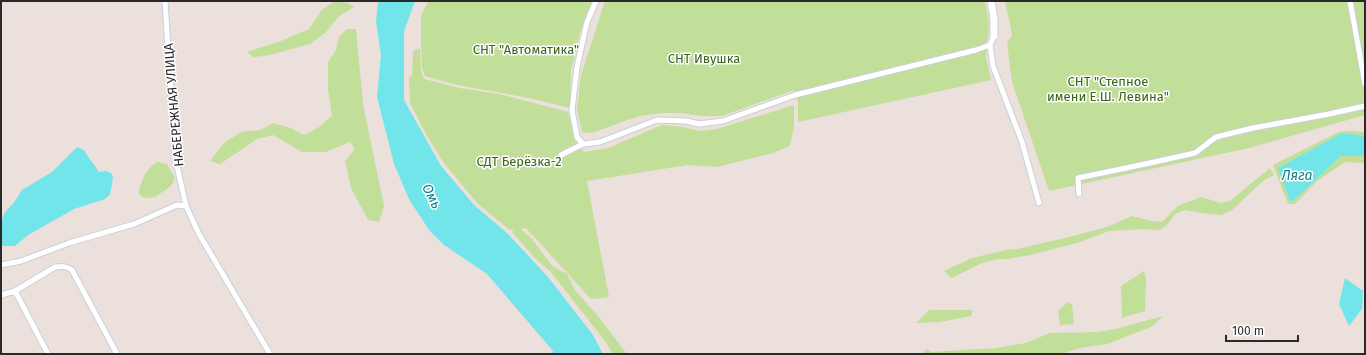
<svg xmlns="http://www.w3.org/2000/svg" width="1366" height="355" font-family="'Fira Sans',sans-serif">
	<rect width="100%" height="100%" fill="#ebe0db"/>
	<path fill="#c1df99" d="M335,1L348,3L354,7L338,17L326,32L310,44L270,55L253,57L247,52L281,41L309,29L322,10Z
		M428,1H592L581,29L571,70L570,108L529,98L457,85L425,76L422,68L421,47V16Z
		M605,1H985L989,24L986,57L991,80L798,122V102L794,90L722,116H701L681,113H663L639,116L592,133L582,132L577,110L581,75Z
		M1005,1H1365V115L1249,148L1049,191L1012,82L1007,42L1012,36C1011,24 1007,13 1005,1Z
		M347,29H356L363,104L384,206L379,222L368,220L351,188L345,161L355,149L350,142L326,152H302L273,135L257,139L220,164L210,161L224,143L241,132L260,130L273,123L291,128L304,135L321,126L332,115L328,90V62L336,50L339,37Z
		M420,48L421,71L424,79L459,88L499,94L568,112L575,141L584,152L608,148L662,125L683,127L700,131L717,129L794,105V127L790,146L773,153L717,167L688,165L587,181L609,297L591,299L526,228L521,229L533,240L552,266L567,274L575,290L598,316L627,354H613L605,341L550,271L535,258L512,232L514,229L510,230L477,203L444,163L427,136L410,103L409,76L412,77L413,51Z
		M1350,131L1365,132V136L1342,133L1279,168L1289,199L1292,202L1341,156H1365V163L1345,162L1317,181L1295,204H1288L1273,165L1339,132Z
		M159,162L167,164L175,178L171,186L155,197L148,198L143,197L139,194C139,184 148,164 159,162Z
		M1270,168L1274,175L1264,180L1232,210L1221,215L1202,213L1185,210L1175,214L1166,226L1160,230L1143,229L1109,231L1080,242L1031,255L1008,259H998L982,263L952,278L944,271L972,258L1006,250L1017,249L1065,238L1107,227L1132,216L1151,221L1162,222L1178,206L1201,197L1221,203L1230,201Z
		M1144,271L1146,279L1145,311L1122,318L1121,286Z
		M1068,302L1072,304L1074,324L1060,325L1058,311Z
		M929,310H973L971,316L940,322L916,323Z
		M1163,316L1151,327L1107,344L1080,348L1061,354H921L927,349L931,352L996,348L1026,343L1050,333L1099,332L1115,329Z"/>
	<path fill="#71e5e9" d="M378,1H415L404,31V100L441,166L474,205L508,234L548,277L593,335L603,354H552L553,351L487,274L444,245L429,230L409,199L394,164L377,97L381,55L376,22Z
		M1342,133L1365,136V156H1341L1292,202L1289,199L1278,168Z
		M77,147L84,150C88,158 94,164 99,172L106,171L111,173L113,177L112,185L110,194L105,199L74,209L28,235L15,246H4L1,245V221L5,212L13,204L22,190L52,172Z
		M1345,278L1363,291L1362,309L1349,326L1339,304Z"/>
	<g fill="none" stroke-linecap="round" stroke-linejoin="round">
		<g stroke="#c9d0da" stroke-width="7">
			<path id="street" d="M165,1L175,157L186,206L199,234L270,354
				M1350,1L1365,84
				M994,36L990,45L993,66L1022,142L1039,203
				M583,144L577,137L572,110L577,67L587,22L596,1
				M561,155L583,144L600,142L657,120L686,121L699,124L723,121L795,95L976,50L990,45
				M1079,194L1078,178L1150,163L1195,153L1216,137L1253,128L1329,114L1365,106
				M1,265L21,261L69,243L134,224L177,205L186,206
				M15,291L55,267C62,266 66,266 72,270L117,354
				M1,295L15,291L48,354"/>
		</g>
		<g stroke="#c9d0da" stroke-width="9">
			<path id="secondary" d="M991,1L994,19V36"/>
		</g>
		<use href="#street" stroke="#fff" stroke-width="5"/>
		<use href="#secondary" stroke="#fff" stroke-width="7"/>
	</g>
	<g text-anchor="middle" stroke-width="3" stroke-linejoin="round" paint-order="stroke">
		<g font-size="13" fill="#3b621c" stroke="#fff">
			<text x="526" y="54">СНТ "Автоматика"</text>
			<text x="704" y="63">СНТ Ивушка</text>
			<text x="1108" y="86">СНТ "Степное<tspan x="1108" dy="15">имени Е.Ш. Левина"</tspan></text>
			<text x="519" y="166">СДТ Берёзка-2</text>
		</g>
		<g font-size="13" fill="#292929" stroke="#fff">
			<text transform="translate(173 105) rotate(-95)" y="5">НАБЕРЕЖНАЯ УЛИЦА</text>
		</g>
		<g font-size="14" font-style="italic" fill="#127e8c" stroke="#fff">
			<text x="1297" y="180">Ляга</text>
			<text transform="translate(432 196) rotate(63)" y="5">Омь</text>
		</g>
	</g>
	<rect width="1366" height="355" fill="none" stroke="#292929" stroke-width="4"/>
	<path d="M1226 335v6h72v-6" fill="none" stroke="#292929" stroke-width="2"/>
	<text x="1232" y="335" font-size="12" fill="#292929" stroke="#ffffff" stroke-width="3" paint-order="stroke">100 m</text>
</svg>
